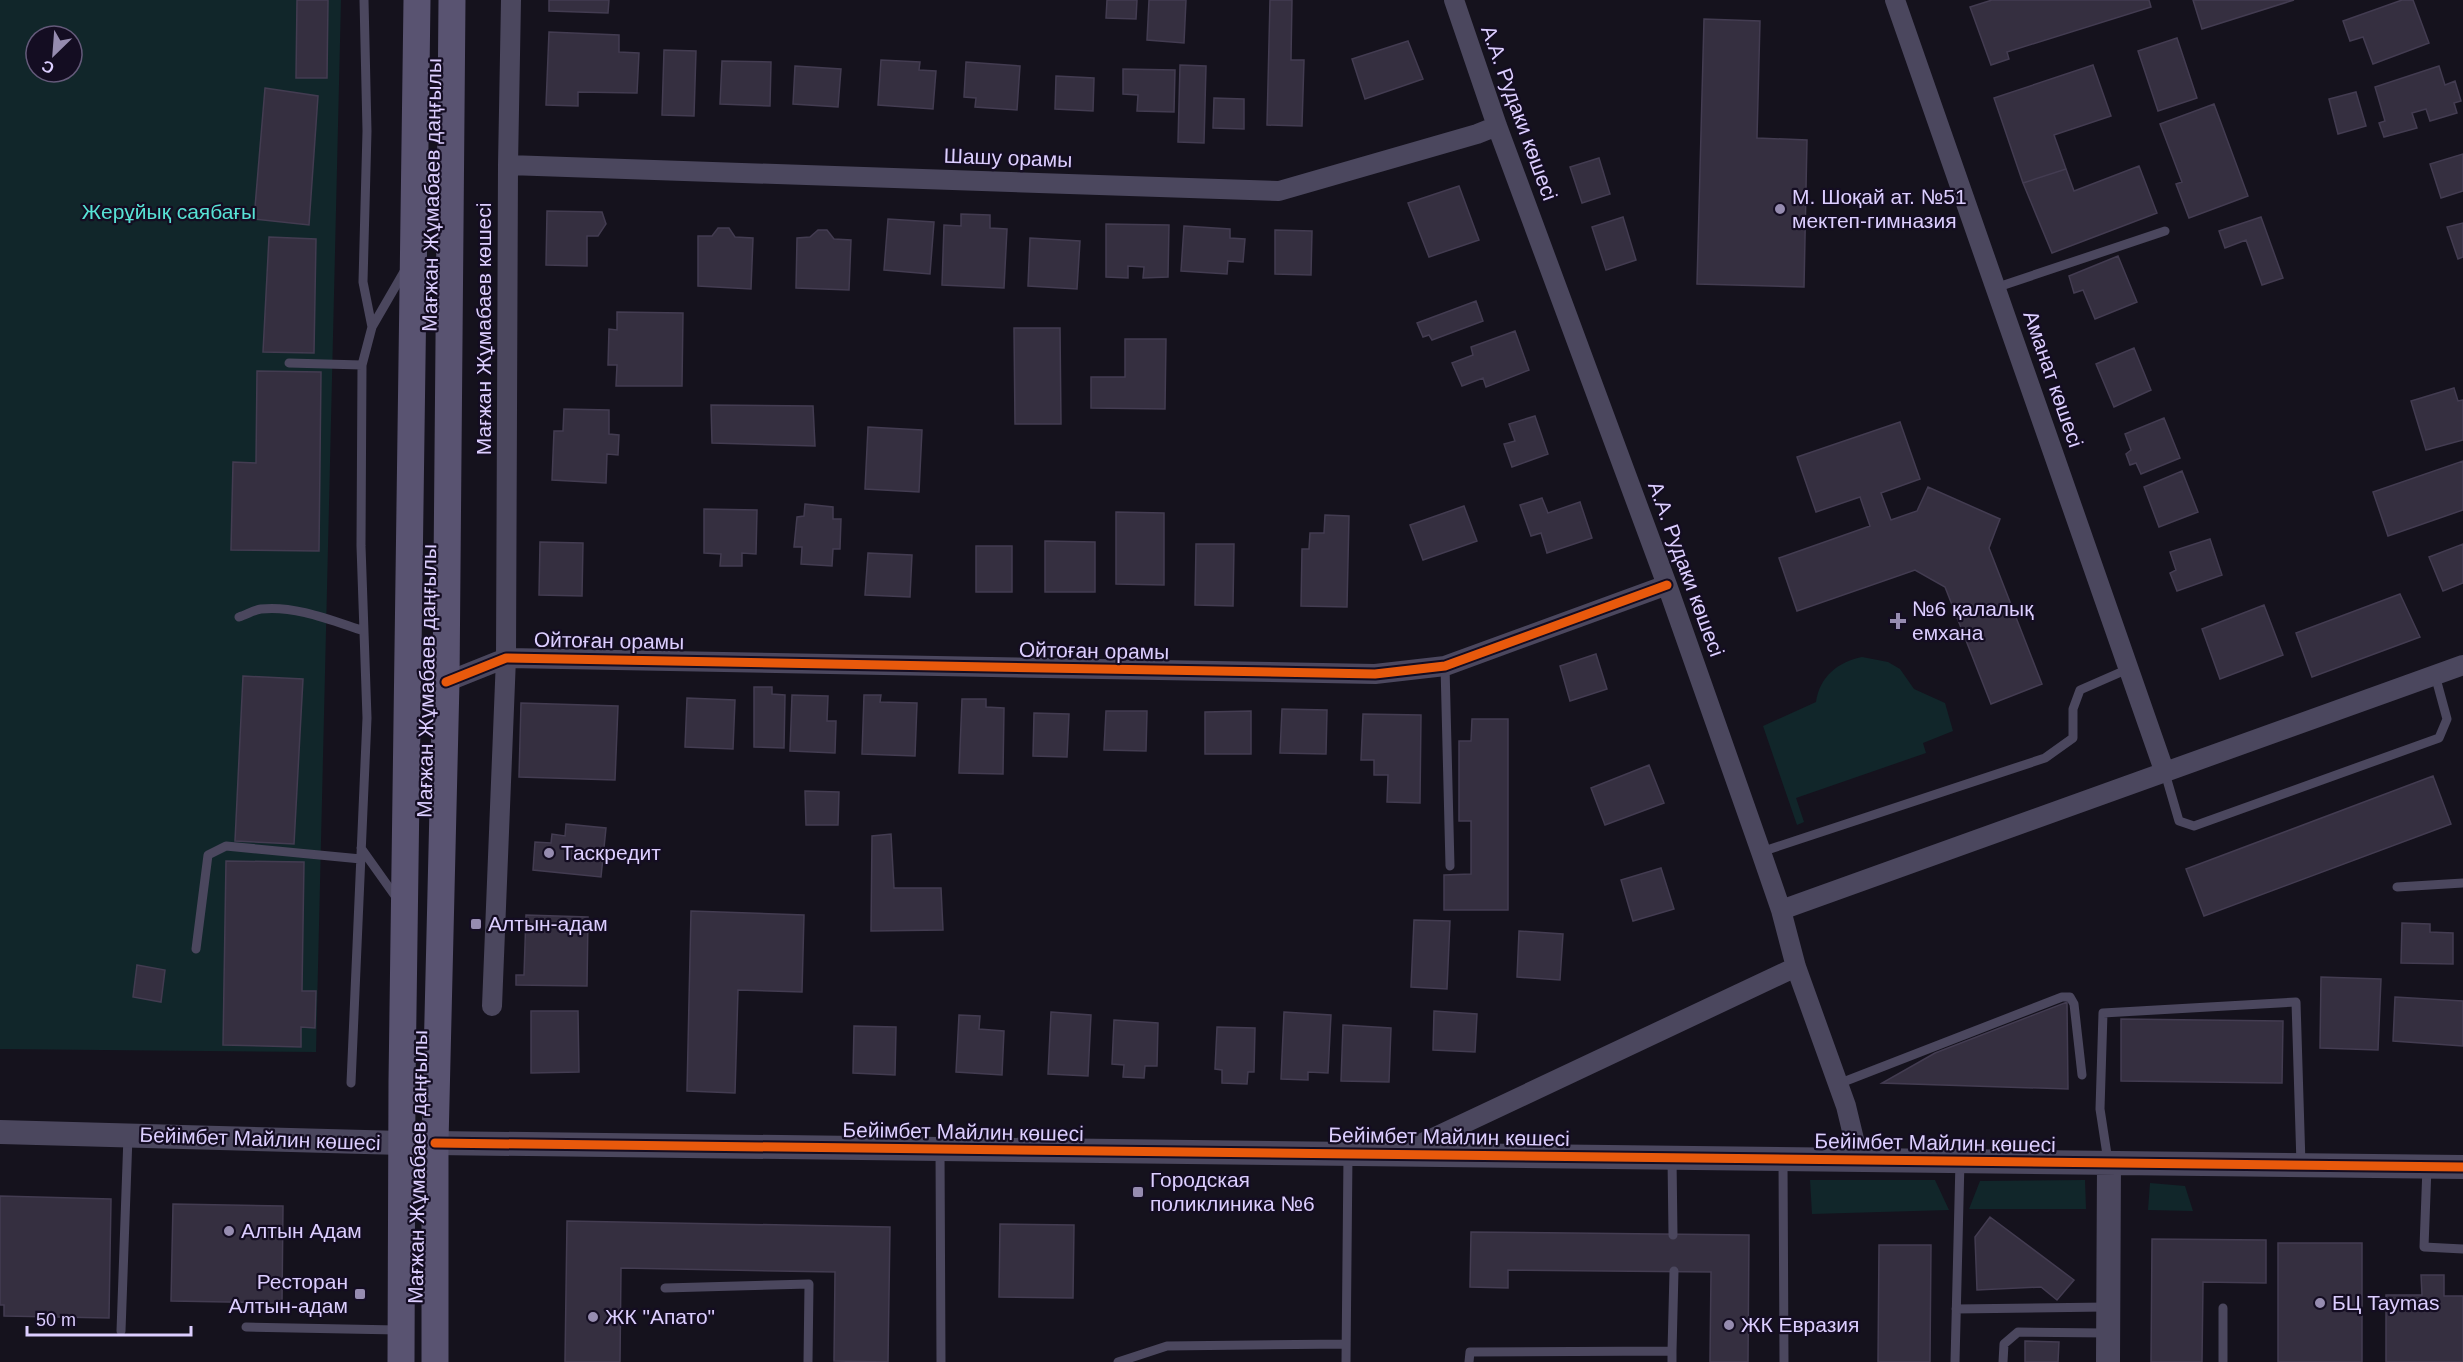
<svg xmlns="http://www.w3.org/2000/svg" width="2463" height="1362" font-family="Helvetica,sans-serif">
	<rect width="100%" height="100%" fill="#15121d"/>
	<path fill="#11262a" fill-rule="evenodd" d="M0,0H341L316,1052L0,1049ZM36,36H72V72H36Z
		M1862,657L1888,662L1900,669L1914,689L1945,703L1953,731L1923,743L1926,753L1796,798L1804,822L1797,825L1763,726L1816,702C1820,676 1838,662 1862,657Z
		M1810,1180H1935L1949,1210L1812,1214Z
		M2085,1180L2086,1209H1969L1980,1181Z
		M2150,1183L2185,1186L2193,1211L2148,1210Z"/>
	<path fill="#352f40" stroke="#433c51" stroke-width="1.5" d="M297,0H328L327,78H296Z
		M549,0H609L608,13L549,11Z
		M1107,0H1137L1136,19L1106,18Z
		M1149,0H1186L1184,43L1147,40Z
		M1270,0H1292L1291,60H1304L1302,126L1267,125Z
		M1992,0H2149L2151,7L2007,52L2009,59L1991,65L1970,7Z
		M2193,0H2294L2202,29Z
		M2402,0H2413L2429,43L2373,64L2363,37L2350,41L2343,21Z
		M1704,19L1760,21L1757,138L1807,140L1804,287L1697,284Z
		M549,32L619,35V52L639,53L637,93L578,92V106L546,105Z
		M2177,38L2197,98L2158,111L2138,51Z
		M1408,41L1423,79L1365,99L1352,59Z
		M664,50L696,51L694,116L662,115Z
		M881,60L920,62L919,70L936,71L933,109L878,105Z
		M722,61L771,62L770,106L720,104Z
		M966,62L1020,66L1017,110L975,107L976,98L964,97Z
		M1180,65L1206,66L1204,143L1178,142Z
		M2093,65L2111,116L2054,135L2066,169L2023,183L1994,98Z
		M795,66L841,69L838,107L793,104Z
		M2439,66L2445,85L2455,81L2461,101L2454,103L2457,113L2430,121L2426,109L2412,113L2417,128L2384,137L2379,123L2385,121L2375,87Z
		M1123,69L1175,70L1174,112L1137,111L1138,95L1123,94Z
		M1056,76L1094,78L1093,111L1055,109Z
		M265,88L318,96L309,225L254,219Z
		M2356,92L2366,126L2338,134L2329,99Z
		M1214,98L1244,99V129L1213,128Z
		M2214,104L2248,196L2189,218L2176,184L2182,182L2160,124Z
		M2463,154V191L2441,198L2430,164Z
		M1599,158L1610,194L1582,203L1570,167Z
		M2139,166L2157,213L2052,253L2023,183L2066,169L2074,191Z
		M1459,186L1479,240L1429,257L1408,203Z
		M547,211L602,212L606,224L598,236H587V266L546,265Z
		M961,214L990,215V228L1007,229L1004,288L942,285L944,225L961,226Z
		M1623,217L1636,260L1606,270L1592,227Z
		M2261,217L2283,278L2262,285L2246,240L2225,248L2219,231Z
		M888,219L934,222L930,274L884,270Z
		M2463,223V257L2458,259L2447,227Z
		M1106,224L1169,225L1168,277L1143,278L1144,267L1128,266V278L1106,277Z
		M1184,226L1230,229V238L1245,239L1243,262L1228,261L1227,274L1181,271Z
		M718,228H729L735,237L753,238L751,289L698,286V236H712Z
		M818,230H827L834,239L851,240L849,290L796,288L797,238L810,237Z
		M1275,230L1312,231L1311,275L1275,274Z
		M269,237L316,239L314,353L263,352Z
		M1030,238L1080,241L1077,289L1028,286Z
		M2118,256L2137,302L2095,319L2083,290L2074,293L2069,276Z
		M1476,301L1483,321L1432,340L1429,335L1423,337L1417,323Z
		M617,312L683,313L682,386H616L617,365H608L609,329L617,330Z
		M1014,328H1060L1061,424H1015Z
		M1515,331L1529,370L1486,387L1483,378L1462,386L1452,363L1473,355L1471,347Z
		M1125,339H1166L1165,409L1091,408V377H1125Z
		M2134,348L2151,390L2114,407L2096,364Z
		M257,371L321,372L319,551L231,550L233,462L256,463Z
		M2454,388L2458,401L2463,400V440L2426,450L2411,401Z
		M711,405L813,406L815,446L712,443Z
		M564,409L609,410V434L619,435L618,455L607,454L606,483L552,480L554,431H563Z
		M1535,416L1548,454L1512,467L1504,444L1515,441L1509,424Z
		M2164,418L2180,458L2141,474L2136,463L2130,465L2126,454L2131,450L2125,434Z
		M1900,422L1920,479L1881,493L1891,520L1917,511L1928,487L2000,519L1989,548L2042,684L1991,704L1945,587L1915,570L1797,611L1779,558L1870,526L1860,497L1816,512L1797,457Z
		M868,427L922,430L919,492L865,489Z
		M2463,461V510L2388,536L2373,492Z
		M2182,471L2198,512L2159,527L2144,487Z
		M1542,498L1548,513L1580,502L1592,538L1547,553L1541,533L1531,536L1520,505Z
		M805,504L833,507V519H841L840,549H833L832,566L801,564L802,547H794L797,517L804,516Z
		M1464,506L1477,541L1423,560L1410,525Z
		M704,509L757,510L756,554L742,553V566H720L721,554L704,553Z
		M1116,512L1164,513V585L1116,584Z
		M1325,515L1349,516L1347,607L1301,606L1302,549H1309L1310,533H1324Z
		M2210,539L2222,575L2177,591L2170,573L2176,570L2170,552Z
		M1045,541L1095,542V592H1045Z
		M540,542L583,543L582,596L539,595Z
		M1196,544H1234L1233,606L1195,605Z
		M2463,544V583L2443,591L2429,557Z
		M976,546H1012V592H976Z
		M868,553L912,555L910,597L865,595Z
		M2400,594L2420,637L2312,677L2296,633Z
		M2264,605L2283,655L2220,679L2202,629Z
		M1596,654L1607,689L1570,701L1560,666Z
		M243,676L303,679L294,844L235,841Z
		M754,687H772V694L785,695L784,748L754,747Z
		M792,695L828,696L827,721H836L835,753L790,751Z
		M864,695H881L880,702L917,703L915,756L862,754Z
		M687,698L735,700L733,749L685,747Z
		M962,699H986V707L1004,708L1003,774L959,773Z
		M521,703L618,706L615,780L519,777Z
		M1282,709L1327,710L1326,754L1280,753Z
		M1106,711H1147L1146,751L1104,750Z
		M1251,711V754H1205V712Z
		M1034,713L1069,714L1067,757L1033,756Z
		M1363,714L1421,715L1420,803L1387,802L1388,775H1374V760H1361Z
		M1472,719H1508V910H1444V875L1471,874V821H1459V741H1471Z
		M1649,765L1664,803L1605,825L1591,788Z
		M2433,776L2451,824L2204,916L2186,869Z
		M805,791L839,792L838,825H806Z
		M566,824L606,828L601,877L533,870L535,842L551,843L552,834L565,836Z
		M891,834L894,888H941L943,930L871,931L872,836Z
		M226,861L304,862L302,991H316L315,1028L301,1027V1047L223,1045Z
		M1661,868L1674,909L1633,921L1621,880Z
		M691,911L804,915L802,992L738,990L735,1093L687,1091Z
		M526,915L588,917L587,986L516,985V975H524Z
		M1414,920L1450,921L1447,989L1411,987Z
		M2402,923L2430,924V932L2453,933V964L2401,963Z
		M1519,931L1563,934L1560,980L1517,977Z
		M137,965L165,970L161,1002L133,997Z
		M2321,977L2381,979L2378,1050L2320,1048Z
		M2395,997L2463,1001V1046L2393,1041Z
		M2067,1002L2068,1089L1882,1083L1935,1053Z
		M531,1011H578L579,1072L531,1073Z
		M1434,1011L1477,1014L1475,1052L1433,1050Z
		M1051,1012L1091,1015L1088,1076L1048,1074Z
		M1284,1012L1331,1015L1328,1073L1308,1072V1080L1281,1079Z
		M959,1015L980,1016L979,1029L1004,1031L1002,1075L956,1072Z
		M2121,1019L2283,1021L2282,1083L2121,1081Z
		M1114,1020L1158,1023L1157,1066H1145L1144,1078L1123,1077L1124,1065L1112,1064Z
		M1343,1025L1391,1028L1389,1082L1341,1081Z
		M854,1026L896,1027L895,1075L853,1073Z
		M1217,1027L1255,1028L1254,1072H1248L1247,1084L1222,1083V1070L1215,1069Z
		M0,1196L111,1199L109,1318L4,1316V1305H0Z
		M173,1204L283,1206L282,1303L171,1301Z
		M1990,1217L2074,1280L2057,1300L2041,1287L1977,1290L1975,1237Z
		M567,1221L890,1227L888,1362L834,1361L835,1272L621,1268L620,1362H565Z
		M1000,1224L1074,1225L1073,1298L999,1297Z
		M1471,1232L1749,1235L1748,1362H1710L1711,1272L1508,1270V1288L1470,1287Z
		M2152,1239L2266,1240V1283L2203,1282L2202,1362H2151Z
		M2278,1243H2362V1362H2278Z
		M1879,1245H1931L1930,1362H1878Z
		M2421,1275H2444V1296H2463V1362H2386V1295H2422Z
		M2025,1341L2059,1342L2058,1362H2025Z"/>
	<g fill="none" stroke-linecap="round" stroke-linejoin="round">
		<path stroke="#4b475e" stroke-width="9" d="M364,0L367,131L363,282L372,327
			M1995,288L2165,231
			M289,363L362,365L361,546L367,718L351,1083
			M362,365L372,327L405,270
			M239,617C246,615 254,610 261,609C295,605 333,621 364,631
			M1445,666L1450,866
			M2165,773L2179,821L2194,826L2439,738L2447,719L2435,675
			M361,848L398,900
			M1761,852L2045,758L2073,738V709L2080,690L2128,669
			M2397,887L2463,883
			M196,949L208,855L226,846L361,859
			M1838,1084L2062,997H2070L2074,1004L2082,1075
			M940,1149L941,1362
			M1672,1158L1673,1235
			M1783,1160L1784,1362
			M2108,1161L2100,1109L2103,1013L2296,1002L2301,1164
			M2427,1167L2424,1247L2463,1249
			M665,1288L809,1284L808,1362
			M2223,1308V1362
			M1956,1309L2106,1307
			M246,1327L398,1330
			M121,1331L128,1136
			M1672,1351L1674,1271
			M1118,1362L1167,1346L1346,1344
			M1346,1362L1348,1154
			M1469,1362L1470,1352L1672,1351V1362
			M1955,1362L1960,1161
			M2003,1362L2004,1344L2018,1332L2106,1333"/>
		<path stroke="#4b475e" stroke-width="20" d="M1454,0L1497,126L1667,585L1761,852L1781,910L1796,967L1846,1106L1859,1160
			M1895,0L2165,773
			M508,165L1279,191L1477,134L1497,126
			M446,682L506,658L1375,674L1445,666L1667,585
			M1781,910L2463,665
			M492,1006L506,658L508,165L511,0
			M1399,1154L1796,967"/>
		<path stroke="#4b475e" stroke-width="24" d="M0,1132L402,1143
			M435,1143L2463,1167
			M2108,1362L2109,1163"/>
		<path stroke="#595371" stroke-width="27" d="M401,1362L402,1082L417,0
			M435,1362V1143L446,682L452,0"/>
		<g stroke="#140d22" stroke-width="13">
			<path id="cycleway" d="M446,682L506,658L1375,674L1445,666L1667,585
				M435,1143L2463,1167"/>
		</g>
		<use href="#cycleway" stroke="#e8590c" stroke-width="9"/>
	</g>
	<g fill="#968cb0" stroke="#140d22" stroke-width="2">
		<circle cx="1780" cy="209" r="6"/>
		<path d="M1895 612h6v6h6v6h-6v6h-6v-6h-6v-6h6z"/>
		<circle cx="549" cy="853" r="6"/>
		<rect x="470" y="918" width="12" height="12" rx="3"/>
		<rect x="1132" y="1186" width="12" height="12" rx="3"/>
		<circle cx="229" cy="1231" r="6"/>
		<rect x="354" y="1288" width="12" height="12" rx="3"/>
		<circle cx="2320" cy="1303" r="6"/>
		<circle cx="593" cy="1317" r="6"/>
		<circle cx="1729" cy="1325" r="6"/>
	</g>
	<g text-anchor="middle" stroke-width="4.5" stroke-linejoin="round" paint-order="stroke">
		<g font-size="21" fill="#dcceff" stroke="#140d22">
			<text transform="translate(1519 113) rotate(70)" y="7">А.А. Рудаки көшесі</text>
			<text transform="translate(1008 158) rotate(2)" y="7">Шашу орамы</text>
			<text transform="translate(432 195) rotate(-89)" y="7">Мағжан Жұмабаев даңғылы</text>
			<text transform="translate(484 329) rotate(-90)" y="7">Мағжан Жұмабаев көшесі</text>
			<text transform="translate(2053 379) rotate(71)" y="7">Аманат көшесі</text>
			<text transform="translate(1686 569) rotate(70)" y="7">А.А. Рудаки көшесі</text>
			<text transform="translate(609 641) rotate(1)" y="7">Ойтоған орамы</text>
			<text transform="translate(1094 651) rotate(1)" y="7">Ойтоған орамы</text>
			<text transform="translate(427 681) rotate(-89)" y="7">Мағжан Жұмабаев даңғылы</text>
			<text transform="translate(963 1132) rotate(1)" y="7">Бейімбет Майлин көшесі</text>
			<text transform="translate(1449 1137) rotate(1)" y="7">Бейімбет Майлин көшесі</text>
			<text transform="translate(260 1139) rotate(2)" y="7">Бейімбет Майлин көшесі</text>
			<text transform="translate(1935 1143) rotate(1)" y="7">Бейімбет Майлин көшесі</text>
			<text transform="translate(418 1167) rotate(-89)" y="7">Мағжан Жұмабаев даңғылы</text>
		</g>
		<g font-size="21" fill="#dcceff" stroke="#140d22" text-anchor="start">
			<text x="1792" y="204">М. Шоқай ат. №51<tspan x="1792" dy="24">мектеп-гимназия</tspan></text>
			<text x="1912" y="616">№6 қалалық<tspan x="1912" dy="24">емхана</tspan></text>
			<text x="561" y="860">Таскредит</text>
			<text x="488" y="931">Алтын-адам</text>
			<text x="1150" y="1187">Городская<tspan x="1150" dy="24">поликлиника №6</tspan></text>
			<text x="241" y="1238">Алтын Адам</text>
			<text x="348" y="1289" text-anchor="end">Ресторан<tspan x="348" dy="24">Алтын-адам</tspan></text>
			<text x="2332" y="1310">БЦ Taymas</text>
			<text x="605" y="1324">ЖК "Апато"</text>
			<text x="1741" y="1332">ЖК Евразия</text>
		</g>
		<g font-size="21" fill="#57e2d5" stroke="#140d22">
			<text x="169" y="219">Жерұйық саябағы</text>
		</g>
	</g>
	<g transform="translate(54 54) rotate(205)"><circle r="28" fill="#140d22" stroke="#645a7a" stroke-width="1.5"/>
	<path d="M0-4.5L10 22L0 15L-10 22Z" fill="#968cb0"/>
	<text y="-9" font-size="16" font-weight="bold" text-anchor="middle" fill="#dcceff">С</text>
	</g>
	<path d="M27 1326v9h164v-9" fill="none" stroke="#dcceff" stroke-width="3"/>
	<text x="36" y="1326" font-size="18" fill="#dcceff" stroke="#140d22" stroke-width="4.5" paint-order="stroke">50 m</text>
</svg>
